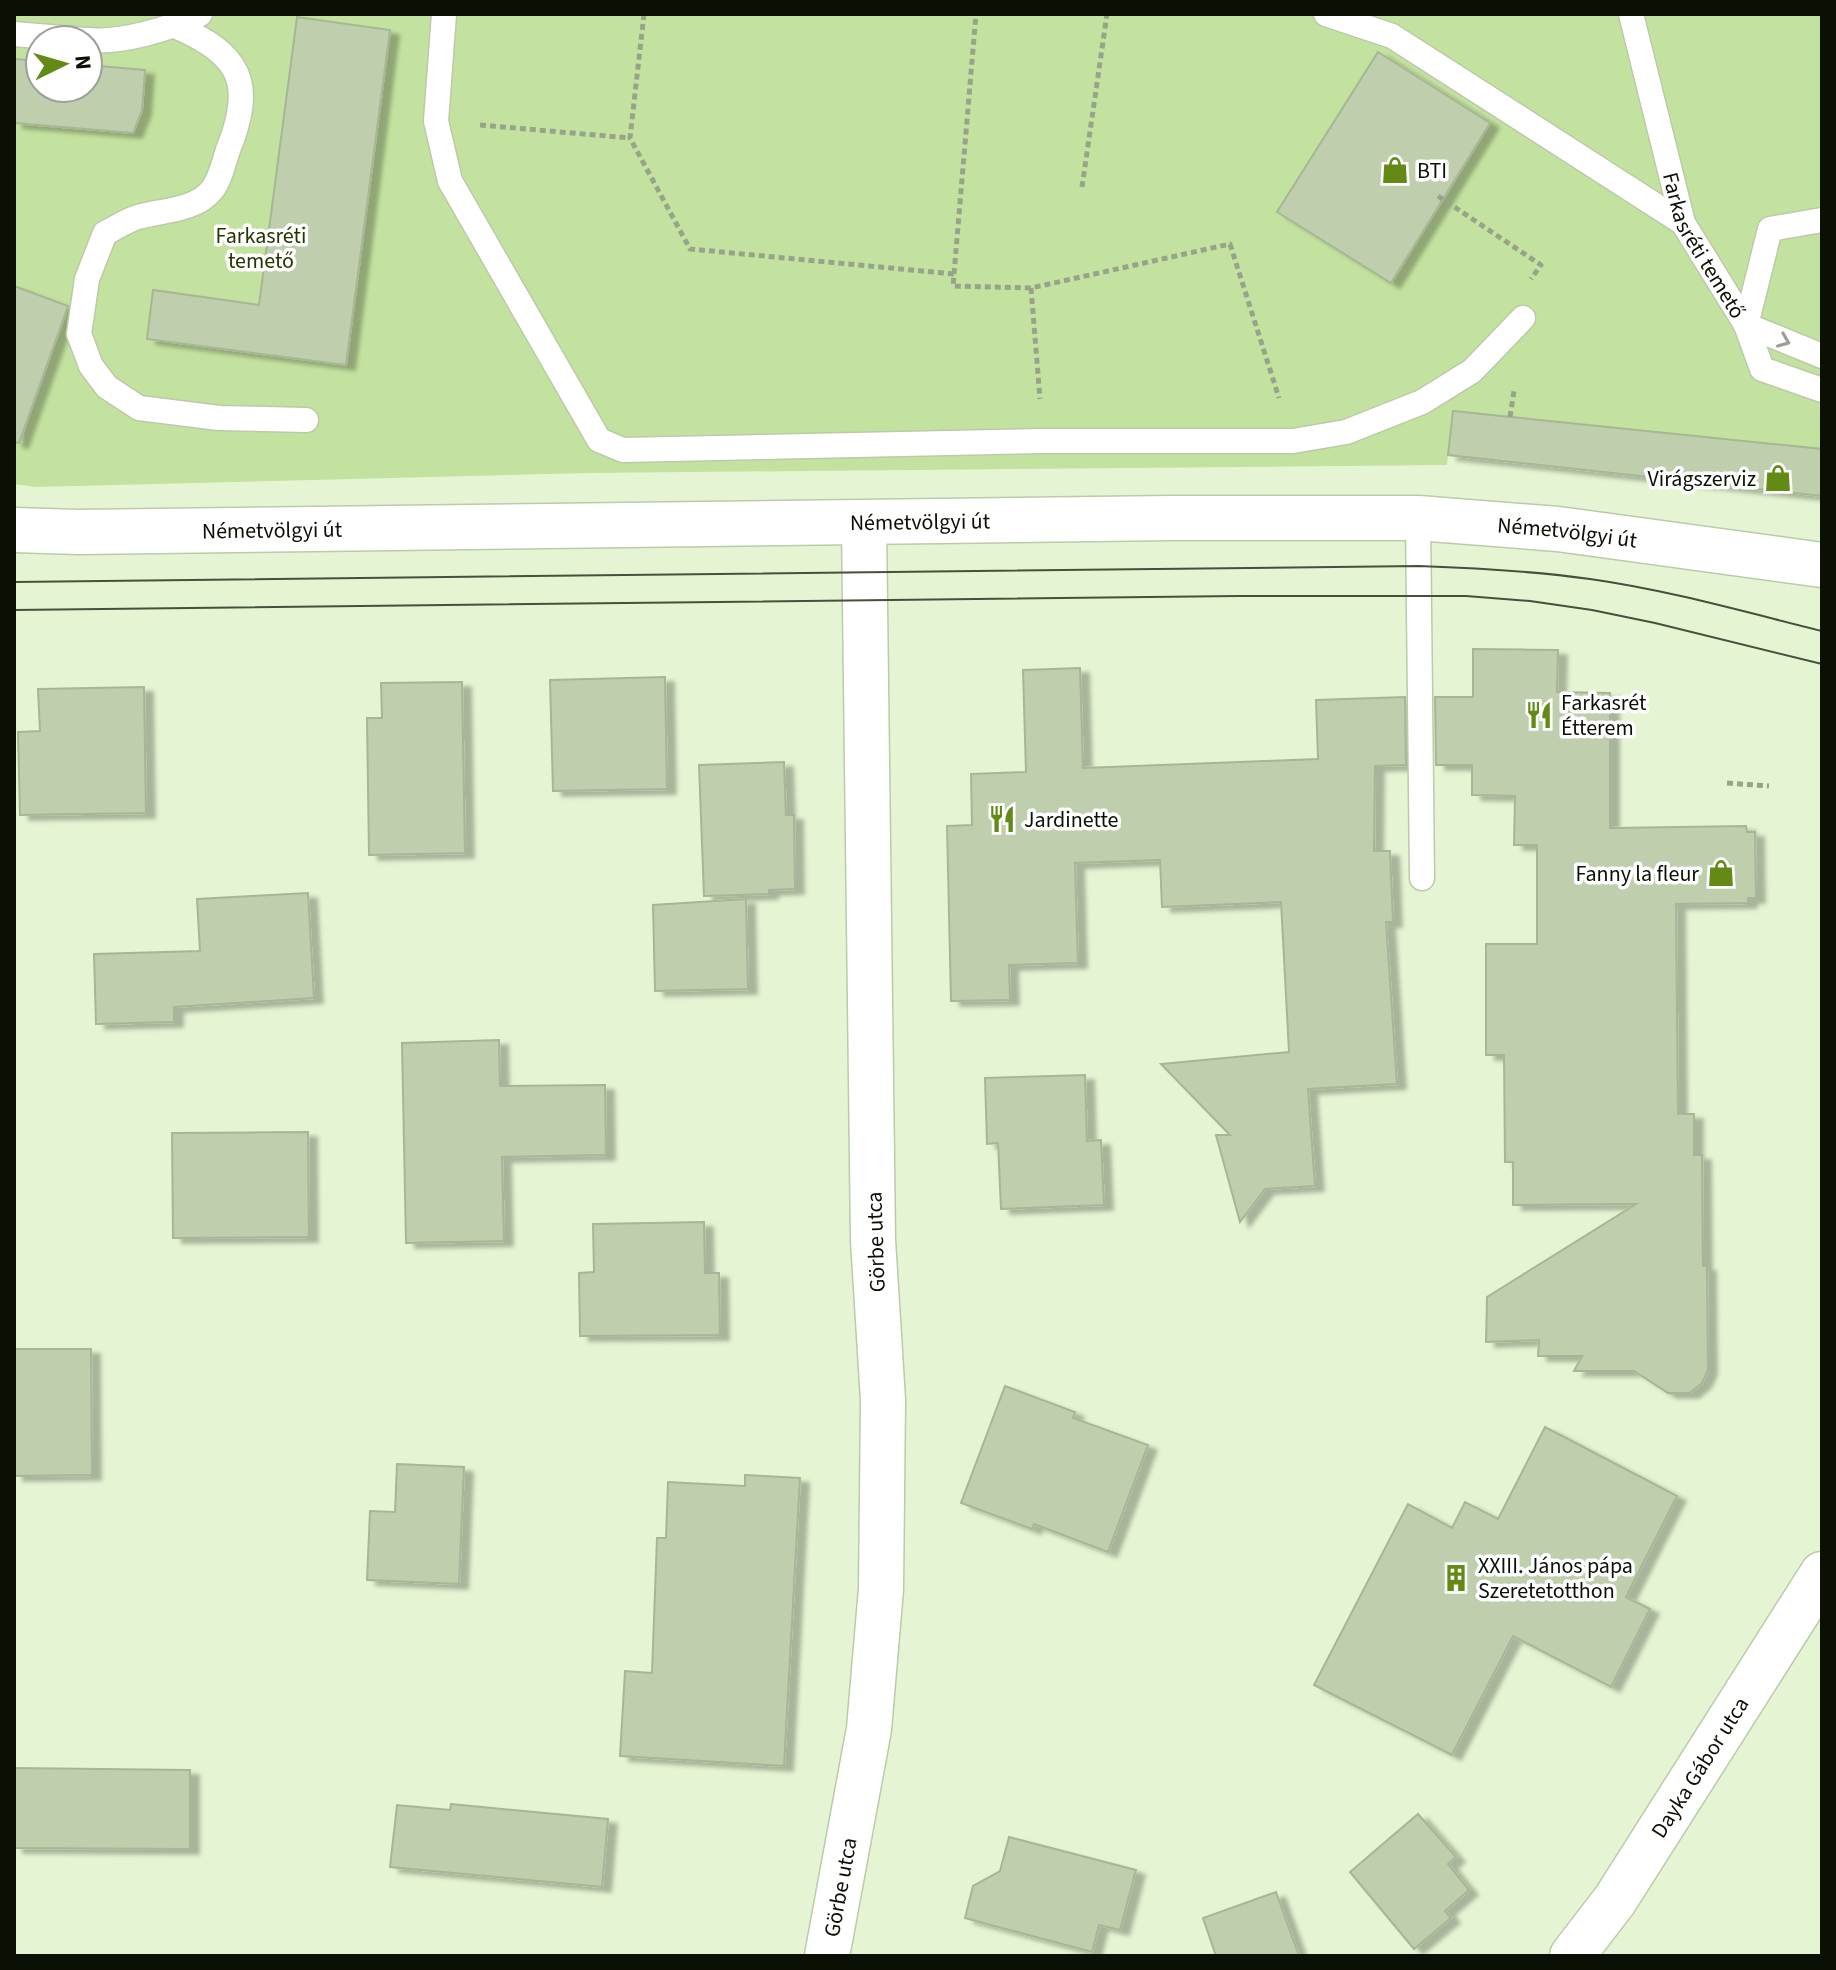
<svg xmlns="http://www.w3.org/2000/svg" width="1836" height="1970" font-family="'Source Sans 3',sans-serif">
	<defs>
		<filter id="shadow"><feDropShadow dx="9" dy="5" stdDeviation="2" flood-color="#0004"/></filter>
	</defs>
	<rect width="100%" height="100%" fill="#e5f5d3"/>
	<path fill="#c4e29f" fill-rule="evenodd" d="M14,14H1822V491L1813,495L1448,455L1447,465L589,473L36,487L14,484ZM40,40H88V88H40Z"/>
	<path fill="#bfcead" stroke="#a7b695" stroke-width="2" filter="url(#shadow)" d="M297,17L390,30L346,365L147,339L153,290L259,305Z
		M1378,52L1490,123L1391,283L1277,212Z
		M14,59L40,61V88H88V65L145,70L142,110L133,133L14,123Z
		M14,286L68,306L19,443L14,442Z
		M1453,411L1822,449V496L1448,455Z
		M1473,649L1558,650L1557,692L1610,693V828L1746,826L1747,832H1755L1756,898H1748V903L1676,904L1678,1114H1694V1155H1702L1703,1266H1707L1708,1370L1702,1383L1690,1393H1668L1634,1371H1574L1582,1356H1538L1539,1340L1486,1342L1487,1297L1636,1204L1513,1205V1162H1505L1504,1055H1486V944H1537V845H1514L1515,796L1472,795V765H1436L1435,697H1473Z
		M1080,668L1083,768L1318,759L1316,700L1405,697L1406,765L1375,766L1374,851H1390L1393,922H1386L1397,1084L1308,1089L1315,1186L1265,1189L1240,1222L1216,1135H1230L1161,1064L1289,1052L1281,902L1162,907L1160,860L1075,863L1078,963L1009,965L1010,1000L951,1001L947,826L972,825L971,774L1026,772L1023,670Z
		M665,677L667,789L553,791L550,680Z
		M462,682L465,853L369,855L367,718H382L381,683Z
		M144,687L146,813L20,815L18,732L40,731L38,689Z
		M784,762L786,815H794L795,889L769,890V894L704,896L699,765Z
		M308,893L314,998L174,1007V1022L96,1024L94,954L200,951L197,899Z
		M746,899L748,989L655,991L653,905Z
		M499,1040L500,1086L605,1085L606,1155L502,1157L504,1241L406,1243L402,1043Z
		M1085,1075L1087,1141L1101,1140L1104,1205L1001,1209L998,1143L987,1144L985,1078Z
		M308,1132L309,1237L173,1238L172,1133Z
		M704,1222L705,1273H719L720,1335L580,1336L579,1273L594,1272L593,1224Z
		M14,1349H91L92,1475L14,1476Z
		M1005,1386L1075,1412L1073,1418L1148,1445L1108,1552L1034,1524L1032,1529L961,1503Z
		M1545,1427L1677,1496L1626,1597L1650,1609L1611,1687L1513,1636L1452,1755L1314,1685L1408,1504L1452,1528L1465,1502L1498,1519Z
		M397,1464L464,1467L459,1584L367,1580L370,1511L395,1512Z
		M745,1475L800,1478L784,1766L620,1756L625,1671L652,1673L657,1538H666L668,1482L745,1486Z
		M14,1768L190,1770V1849L14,1848Z
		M451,1804L608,1819L602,1887L390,1867L397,1805L450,1810Z
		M1418,1814L1456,1857L1448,1864L1469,1890L1445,1911L1451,1918L1414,1949L1350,1872Z
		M1009,1837L1136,1870L1120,1930L1099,1925L1092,1952L965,1918L973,1886L1000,1871Z
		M1276,1892L1299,1956H1216L1203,1918Z"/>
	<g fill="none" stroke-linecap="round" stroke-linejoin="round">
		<g stroke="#bbcaa9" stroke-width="27">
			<g id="service">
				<path d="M444,14L436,121L450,181L599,440L623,450L1043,441H1293L1346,432L1422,402L1472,371L1523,318"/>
				<path d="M1326,14L1392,36L1683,223"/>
				<path id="s1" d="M1631,14L1683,223L1746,325L1762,369L1822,390"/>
				<path d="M175,26C241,54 255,83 228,150C224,162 220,180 212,190C195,211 162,210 138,217C127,220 116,228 105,233L87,279L79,334L91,366L107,387L139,408L219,418L306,420"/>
				<path d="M14,34L85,40"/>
				<path d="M88,40C122,43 170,29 200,14"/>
				<path d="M1746,325L1770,229L1822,220"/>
				<path d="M1746,325L1822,356"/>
				<path d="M1418,518L1422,878"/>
			</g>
		</g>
		<g stroke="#bbcaa9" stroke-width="47">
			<g id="minor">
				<path id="s2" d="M827,1956L869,1729L881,1589L883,1400L873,1240L864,523"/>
				<path id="s3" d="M1572,1956L1615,1900L1822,1574"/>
			</g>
		</g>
		<g stroke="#bbcaa9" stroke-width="47">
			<g id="tertiary">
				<path id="s4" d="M14,530L79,532L1171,518H1418L1558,529L1822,565"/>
			</g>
		</g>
		<path stroke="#98a48a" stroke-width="5" stroke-dasharray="6 4" stroke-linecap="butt" d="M644,14L630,138L690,249L954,274L953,286L1031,288L1230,244L1279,398
			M480,125L630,138
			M1082,187L1107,14
			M1438,196L1541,265L1531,279
			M954,274L976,14
			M1031,288L1040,399
			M1510,417L1514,391
			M1727,783L1769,786"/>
		<use href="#service" stroke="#fff" stroke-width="24"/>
		<use href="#minor" stroke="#fff" stroke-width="44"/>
		<use href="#tertiary" stroke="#fff" stroke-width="44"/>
		<path stroke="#474f3d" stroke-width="2" d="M14,582L1419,566C1476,568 1533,571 1590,579C1668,590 1745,612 1822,631
			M14,610L1238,596H1466L1530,601L1592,610L1655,623L1822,664"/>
	</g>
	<defs><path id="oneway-chevron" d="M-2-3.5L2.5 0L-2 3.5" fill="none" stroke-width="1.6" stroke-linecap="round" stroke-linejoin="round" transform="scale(2)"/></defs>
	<use stroke="#9d9f9b" href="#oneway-chevron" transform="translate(1784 341) rotate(22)"/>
	<defs>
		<g id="shop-bare" transform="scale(2.16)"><path d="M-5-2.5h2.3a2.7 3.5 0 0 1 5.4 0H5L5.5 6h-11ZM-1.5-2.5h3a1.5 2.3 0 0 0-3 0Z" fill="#638a15" stroke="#fff" stroke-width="2.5" paint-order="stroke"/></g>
		<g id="restaurant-bare" transform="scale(2.16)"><path d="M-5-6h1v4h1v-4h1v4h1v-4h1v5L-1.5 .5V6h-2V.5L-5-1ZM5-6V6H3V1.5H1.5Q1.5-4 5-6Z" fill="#638a15" stroke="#fff" stroke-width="2.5" paint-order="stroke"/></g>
		<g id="building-bare" transform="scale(2.16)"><path d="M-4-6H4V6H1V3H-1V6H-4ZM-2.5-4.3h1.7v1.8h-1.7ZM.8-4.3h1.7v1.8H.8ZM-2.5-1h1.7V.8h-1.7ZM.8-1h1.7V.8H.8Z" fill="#638a15" stroke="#fff" stroke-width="2.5" paint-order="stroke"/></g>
	</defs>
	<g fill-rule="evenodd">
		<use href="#shop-bare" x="1395" y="170"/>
		<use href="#shop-bare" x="1778" y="478"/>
		<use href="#restaurant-bare" x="1539" y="715"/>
		<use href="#restaurant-bare" x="1002" y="819"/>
		<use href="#shop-bare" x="1721" y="873"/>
		<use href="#building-bare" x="1456" y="1578"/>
	</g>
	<g text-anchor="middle" stroke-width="7" stroke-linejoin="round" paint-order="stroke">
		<g font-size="22" fill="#0b1005" stroke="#fff" text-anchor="start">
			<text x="1417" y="178">BTI</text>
			<text x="1756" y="486" text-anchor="end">Virágszerviz</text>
			<text x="1561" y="710">Farkasrét<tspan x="1561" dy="25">Étterem</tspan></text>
			<text x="1024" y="827">Jardinette</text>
			<text x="1699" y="881" text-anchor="end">Fanny la fleur</text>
			<text x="1478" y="1573">XXIII. János pápa<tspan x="1478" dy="25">Szeretetotthon</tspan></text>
		</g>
		<g font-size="22" fill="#253701" stroke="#fff">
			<text x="261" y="243">Farkasréti<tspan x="261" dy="25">temető</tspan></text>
		</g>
		<g font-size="22" fill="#0b1005" stroke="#fff">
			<text dy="8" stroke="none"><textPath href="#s1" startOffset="244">Farkasréti temető</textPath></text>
			<text dy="8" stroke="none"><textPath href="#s4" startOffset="906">Németvölgyi út</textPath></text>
			<text dy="8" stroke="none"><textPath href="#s4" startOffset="258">Németvölgyi út</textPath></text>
			<text dy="8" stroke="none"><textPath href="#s4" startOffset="1554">Németvölgyi út</textPath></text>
			<text transform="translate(875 1242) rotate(-92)" y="8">Görbe utca</text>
			<text dy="8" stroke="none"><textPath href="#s3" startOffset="228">Dayka Gábor utca</textPath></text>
			<text dy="8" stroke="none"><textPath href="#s2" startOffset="70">Görbe utca</textPath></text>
		</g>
	</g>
	<rect width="1836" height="1970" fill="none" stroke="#0b1005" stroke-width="32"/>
	<g transform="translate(64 64) rotate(85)"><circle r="38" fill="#ffffff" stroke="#9d9f9b" stroke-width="2"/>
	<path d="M0-6L14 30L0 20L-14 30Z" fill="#638a15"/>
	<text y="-12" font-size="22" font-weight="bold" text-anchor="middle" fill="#0b1005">N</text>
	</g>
</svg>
